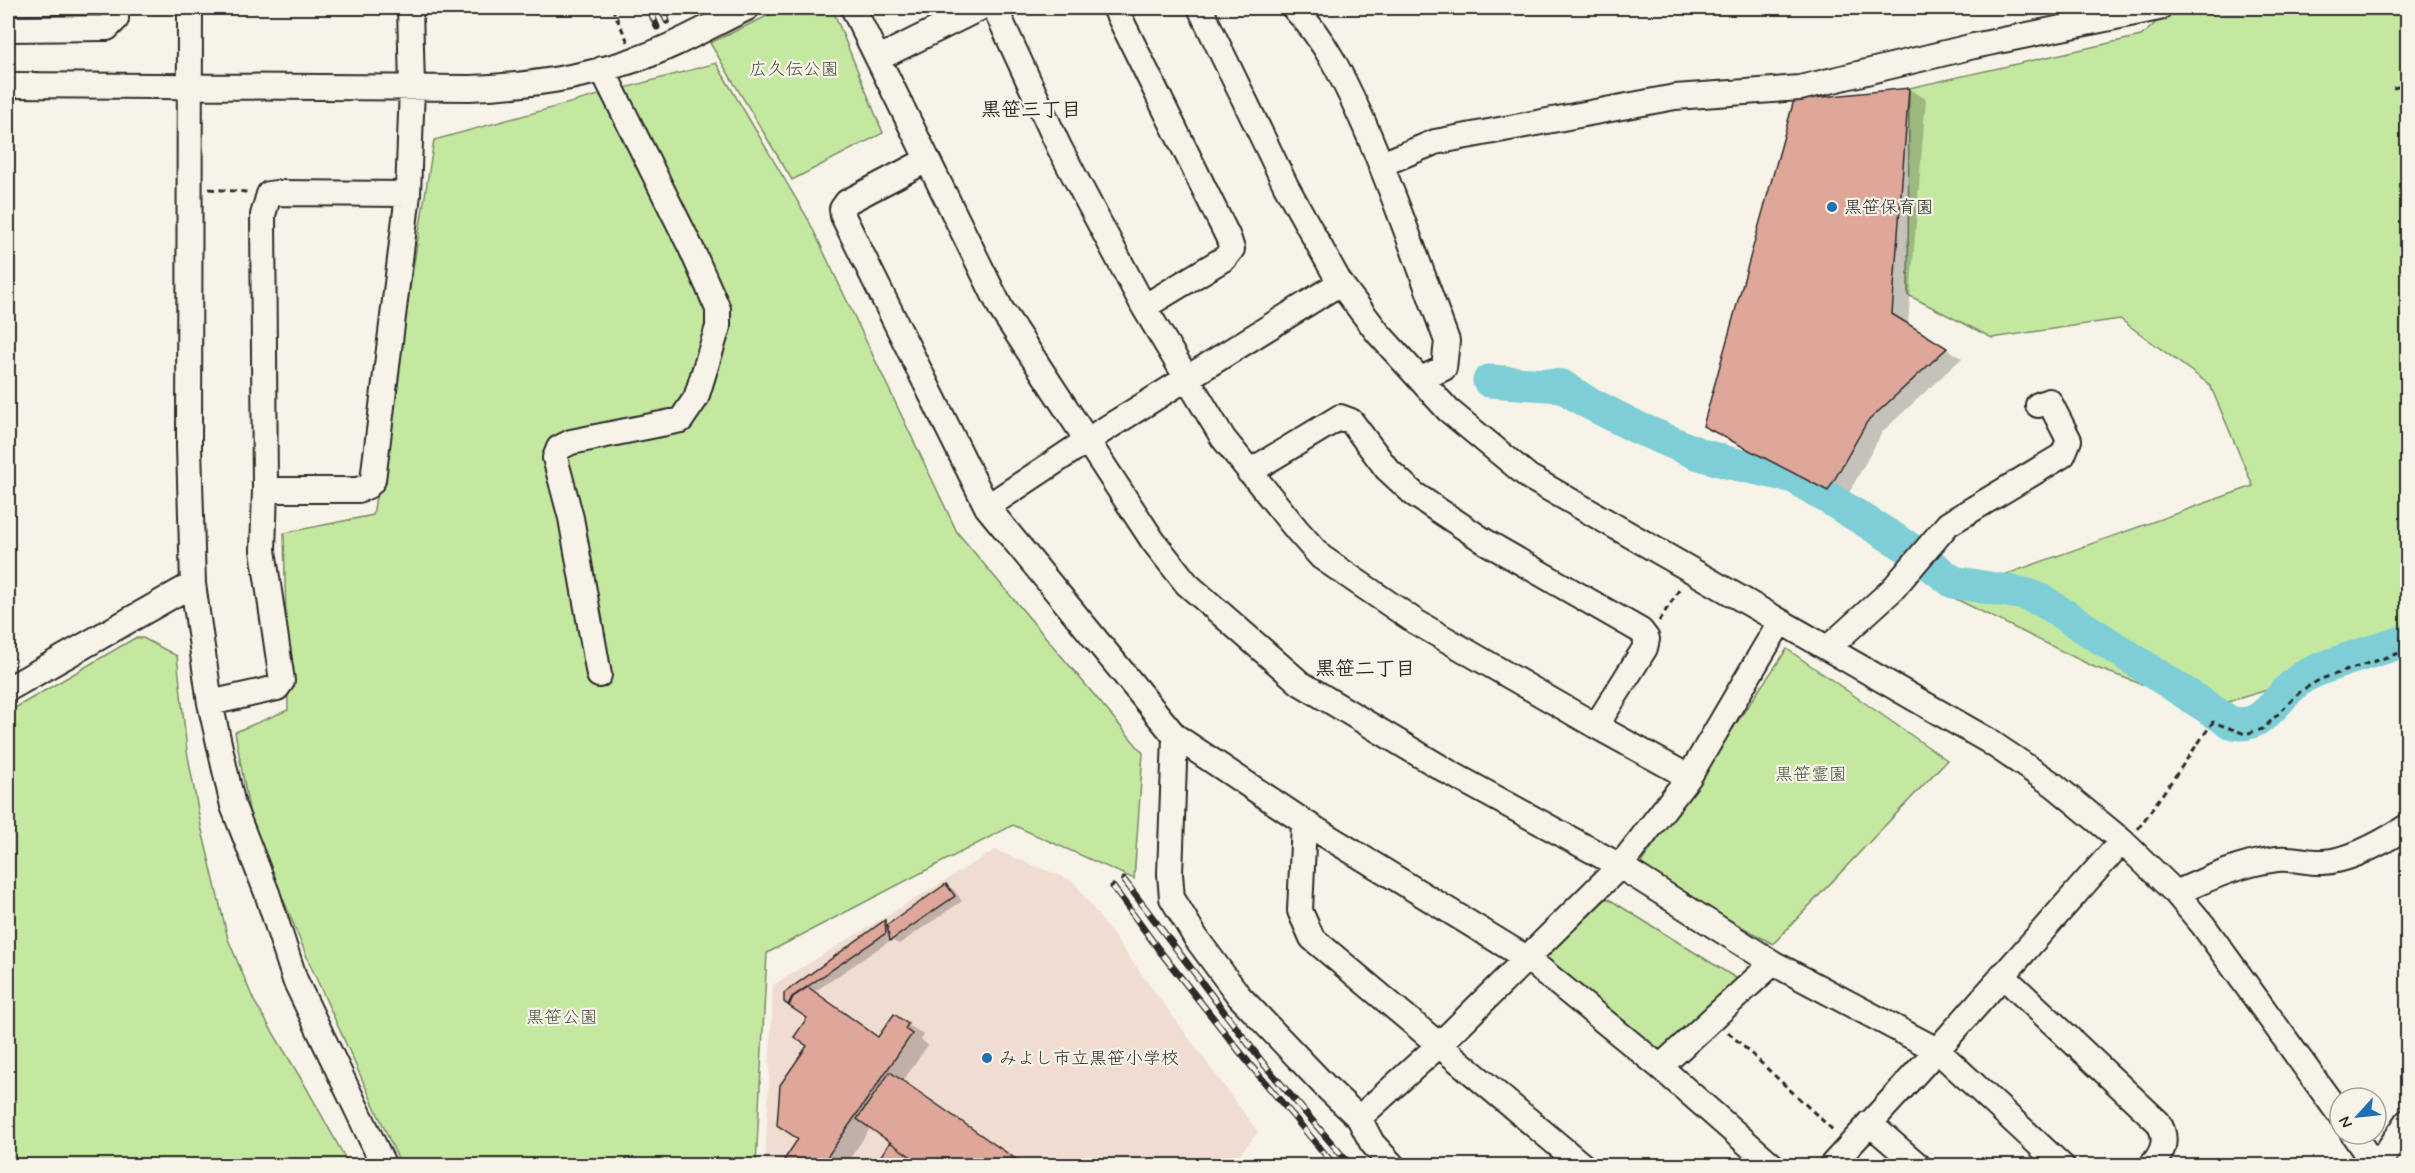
<svg xmlns="http://www.w3.org/2000/svg" width="2415" height="1173" font-family="Mynerve,'Klee One',sans-serif">
	<rect width="100%" height="100%" fill="#f7f3e8"/>
	<filter id="ink" filterUnits="userSpaceOnUse"><feTurbulence type="fractalNoise" baseFrequency=".0167" numOctaves="2"/><feDisplacementMap in="SourceGraphic" scale="12" xChannelSelector="R" yChannelSelector="G"/><feConvolveMatrix kernelMatrix="1 2 1 2 8 2 1 2 1" color-interpolation-filters="sRGB"/></filter>
	<g filter="url(#ink)">
		<path fill="#f0dcd1" d="M995,850L1073,881L1258,1132L1231,1165L765,1166L773,985Z"/>
		<path fill="#c5e8a1" stroke="#788a66" stroke-width="1.5" d="M784,8H832L883,133L792,180L710,43Z
			M2172,8H2407V641L2326,672L2208,708L2094,667L1948,595L2253,486L2210,385L2120,319L1992,338L1908,295L1909,88L2141,36Z
			M716,63L808,219L957,532L1143,753L1134,879L1013,825L767,953L756,1165H401L312,969L251,821L235,732L288,710L284,533L373,515L434,140Z
			M135,638H143L177,656L187,751L201,826L228,939L254,1001L306,1087L349,1165H8V712Z
			M1787,649L1947,760L1773,944L1637,869Z
			M1607,898L1739,980L1660,1067L1532,971Z"/>
		<path fill="#0003" d="M1909,89L1926,99L1908,325L1962,358L1883,431L1845,500L1721,435L1795,102Z
			M946,885L954,890L962,901L899,944L891,940L814,992L880,1038L894,1016L924,1035L921,1040L928,1045L903,1081L1026,1166H876L892,1142L871,1127L845,1166H781L800,1139L809,1045V1018L785,1001L885,922L890,925Z"/>
		<g fill="none" stroke-linecap="round" stroke-linejoin="round">
			<path stroke="#7dced6" stroke-width="33" d="M1489,381L1562,386L1585,401L1638,428L1699,454L1730,463L1794,477L1909,548L1953,582L2025,594L2043,601L2230,722C2264,733 2278,693 2303,677C2330,662 2377,651 2408,640"/>
		</g>
		<path fill="#dfa79a" stroke="#2b2b2b" stroke-width="1.5" d="M1909,88L1892,314L1947,348L1867,422L1828,491L1703,426L1794,100Z
			M946,884L955,896L890,941L887,925Z
			M885,920L886,933L792,997L788,1005L784,1002V993Z
			M808,987L878,1037L894,1014L908,1024L905,1029L912,1034L821,1166H780L798,1139L777,1125L780,1085L807,1046L794,1037L807,1018L789,1006L793,997Z
			M890,1072L1026,1166H924L890,1142L857,1119Z
			M890,1142L924,1166H874Z"/>
		<g fill="none" stroke-linecap="round" stroke-linejoin="round">
			<g stroke="#2b2b2b" stroke-width="28">
				<path id="minor" d="M190,8L189,447L193,584L210,703L233,806L267,893L295,980L384,1166
					M853,8L1001,309L1153,541L1187,584L1300,683L1450,773L1620,866L1773,963L1937,1050L2062,1166
					M995,8L1059,147L1144,307L1223,438L1297,530L1321,557L1416,622L1596,726L1689,777
					M1115,8L1228,237L1232,249L1225,258L1144,307
					M1200,8L1286,186L1340,283L1378,333L1448,410L1529,477L1987,740L2054,785L2122,841L2176,893L2203,925L2340,1115
					M1294,8C1326,40 1345,82 1364,124C1395,195 1420,269 1447,341L1444,368L1421,379
					M8,29L107,28L116,19V8
					M879,58L980,8
					M8,85L470,88C525,86 582,78 634,60C670,49 713,24 747,8
					M927,160L847,202L842,209L843,216L987,507L1175,736L1304,822L1528,959L1660,1067L1773,1166
					M1382,164L1435,142L1675,97L1800,88L1974,46L2159,8
					M1249,472L1340,417L1351,421L1387,469L1414,494L1486,542L1641,631L1647,639L1645,648L1596,726
					M265,490H358L368,486L373,480L408,194L412,87L410,8
					M987,507L1086,441L1340,283
					M1828,648L1892,590L1948,524L2063,455L2069,440L2049,401L2038,405
					M599,675L571,518L555,458L559,448L571,442L681,420L696,398L718,327V309L691,248L602,69
					M8,689L193,584
					M210,703L277,688L282,681L263,550L265,490L263,215L269,194L276,193L408,194
					M1175,736L1170,874L1172,898L1196,938L1239,996L1326,1087L1359,1118L1372,1143L1393,1166
					M1304,822L1300,911L1312,938L1583,1166
					M2176,893C2207,879 2242,863 2277,859C2292,857 2308,863 2323,862C2350,861 2385,841 2408,826
					M2002,975L2158,1122C2168,1138 2164,1152 2151,1166
					M1660,1067L1773,963
					M1359,1118L1439,1045L1620,866L1689,777L1780,622
					M1869,1123L1919,1166
					M2353,1134L2375,1166
					M1831,1166L1937,1050L2122,841
					M2377,1166L2408,1121"/>
			</g>
			<path stroke="#2b2b2b" stroke-width="3" stroke-dasharray="6 4.5" stroke-linecap="butt" d="M612,8L628,42
				M2393,88L2408,85
				M209,189L247,192
				M1659,621L1681,587
				M2138,829L2213,722L2245,734L2263,729L2302,690L2321,679L2408,650
				M1728,1032L1835,1132"/>
			<use href="#minor" stroke="#f7f3e8" stroke-width="24"/>
			<g stroke="#2b2b2b" stroke-width="7">
				<path id="rail" d="M649,8L657,27
					M661,8L667,21
					M1124,880L1263,1063L1351,1166
					M1113,887L1159,950L1252,1067L1335,1166"/>
			</g>
			<use href="#rail" stroke="#f7f3e8" stroke-width="4.5" stroke-dasharray="14" stroke-linecap="butt"/>
		</g>
	</g>
	<g fill="#1f6fb2" stroke="#f7f3e8" stroke-width="2">
		<circle cx="1832" cy="207" r="6"/>
		<circle cx="987" cy="1058" r="6"/>
	</g>
	<g text-anchor="middle" stroke-width="4.5" stroke-linejoin="round" paint-order="stroke">
		<g font-size="18" fill="#4a5143" stroke="#f7f3e8">
			<text x="794" y="75">広久伝公園</text>
			<text x="1811" y="780">黒笹霊園</text>
			<text x="562" y="1023">黒笹公園</text>
		</g>
		<g font-size="18" fill="#2b2b2b" stroke="#f7f3e8" text-anchor="start">
			<text x="1844" y="213">黒笹保育園</text>
			<text x="999" y="1064">みよし市立黒笹小学校</text>
		</g>
		<g font-size="20" font-weight="bold" fill="#2b2b2b" stroke="#f7f3e8">
			<text x="1031" y="116">黒笹三丁目</text>
			<text x="1365" y="675">黒笹二丁目</text>
		</g>
	</g>
	<rect width="2415" height="1173" fill="none" stroke="#f7f3e8" stroke-width="30"/>
	<rect x="15" y="15" width="2385" height="1143" fill="none" stroke="#2b2b2b" stroke-width="2" filter="url(#ink)"/>
	<g transform="translate(2358 1116) rotate(243)"><circle r="28" fill="#f7f3e8" stroke="#a5a39c" stroke-width="1.5"/>
	<path d="M0-4.5L10 22L0 15L-10 22Z" fill="#1f6fb2"/>
	<text y="-9" font-size="16" font-weight="bold" text-anchor="middle" fill="#2b2b2b">N</text>
	</g>
</svg>
